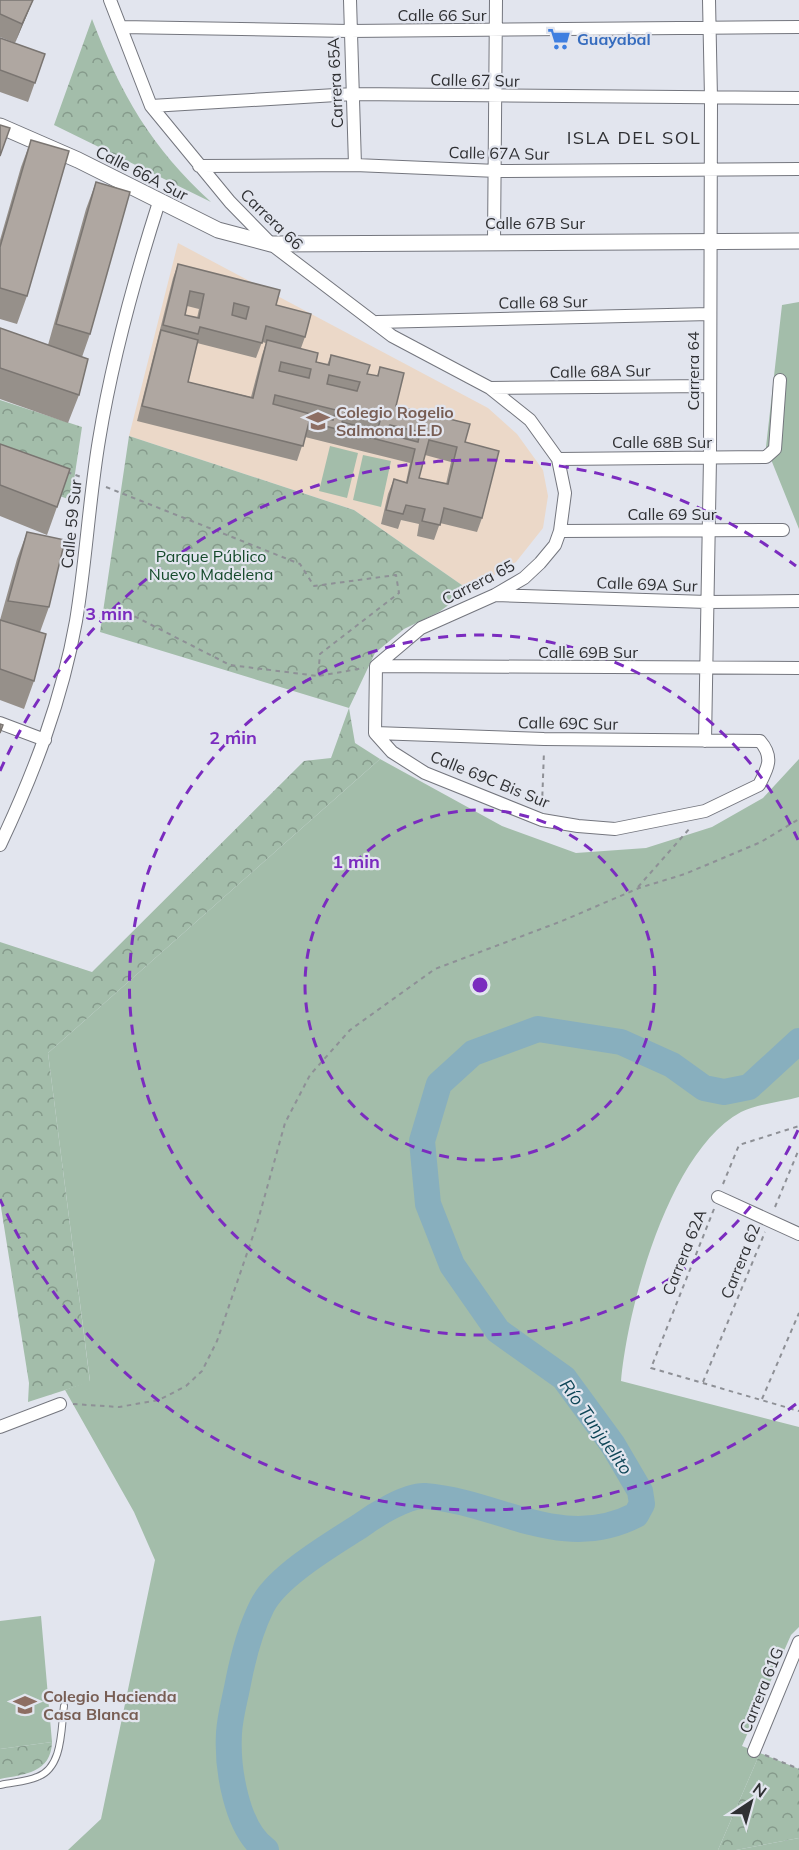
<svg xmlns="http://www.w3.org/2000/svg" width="799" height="1850" font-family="Mulish,sans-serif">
	<defs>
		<pattern id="park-crowns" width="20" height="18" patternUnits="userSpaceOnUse" patternTransform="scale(1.5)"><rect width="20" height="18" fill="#a3bdaa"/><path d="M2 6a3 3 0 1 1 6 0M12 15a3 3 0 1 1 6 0" fill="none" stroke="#859a8b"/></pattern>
	</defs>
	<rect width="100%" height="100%" fill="#e2e5ee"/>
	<path fill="#ebd8c8" d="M178,243L488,408L517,434L543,470L548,496L543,528L516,562L469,590L354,510L129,436Z"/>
	<path fill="#a3bdaa" d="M799,302V529L766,447L782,305Z
		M330,446L358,453L347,498L319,491Z
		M363,455L391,461L381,507L353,500Z
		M380,759L502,826L576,853L646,848L712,827L763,798L799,759V1097C781,1102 757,1104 741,1112C669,1151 628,1305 621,1381L799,1427V1627L791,1635L742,1746L760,1753L718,1850H68L101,1819L155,1560L134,1512L65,1390L90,1381L48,1053Z
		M41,1616L52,1742L0,1749V1621Z
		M799,1838V1850H736Z"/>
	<path fill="url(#park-crowns)" d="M92,19C121,95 151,147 211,202L54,125Z
		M0,400L82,427L71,500L0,475Z
		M129,436L354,510L469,590L439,612L404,629L375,653L349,708L355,743L380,759L48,1053L90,1382L28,1402L29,1383L0,1201V942L92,972L304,761L331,758L349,708L100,632Z
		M52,1742C51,1773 25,1774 0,1779V1749Z
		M760,1753L799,1769V1838L736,1850H718Z"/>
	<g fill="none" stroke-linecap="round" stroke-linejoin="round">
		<path stroke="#88afbe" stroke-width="26" d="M266,1850C236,1829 227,1767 229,1733C230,1716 235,1699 238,1683C243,1657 250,1630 262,1606C277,1576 332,1544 360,1526C375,1515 407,1495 425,1496C499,1502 562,1553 636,1515L642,1504L640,1491L613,1445L564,1378L498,1331L452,1265L428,1204L422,1141L439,1084L473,1053L538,1029L621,1042L672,1065L704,1088L724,1092L749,1087L799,1041"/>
		<g stroke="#74767e" stroke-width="8">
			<path id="service" d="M0,1785C12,1782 26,1782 37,1777C63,1768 61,1729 64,1706"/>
		</g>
		<g stroke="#74767e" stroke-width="14">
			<path id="minor" d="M110,0L151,106L230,202L271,244L392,336L490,388L530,420L558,459L565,493L560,531L555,545L540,563L524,578L495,595L421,628L376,666
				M350,0L355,165
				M121,27L349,31L799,27
				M151,106L353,94L799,98
				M199,166L355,165L497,171L799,169
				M494,241L496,0
				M377,322L710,314
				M490,388L709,386
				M558,459L766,457L775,449L780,380
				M560,531L783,530
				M496,595L707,602L799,601
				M376,666L799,668
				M0,723L45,740
				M375,733L544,739L760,741C774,757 768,768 759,785L705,811L615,829L578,826L542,820L425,773L392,752L375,733L376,666
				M705,741L710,458L711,98L709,0
				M0,845C34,773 62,700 76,621C86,561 89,500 99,440C112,360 134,280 159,202
				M718,1197L799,1234
				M0,1427L60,1404
				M754,1751L799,1642"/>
		</g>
		<g stroke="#74767e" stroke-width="17">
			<path id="tertiary" d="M0,126L78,160L218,230L271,244L799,241"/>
		</g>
		<path stroke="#8e9096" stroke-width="2" stroke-dasharray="4.5 4.5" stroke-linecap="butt" d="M67,472L81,477
			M106,487L300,564L314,586L396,575L399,593L320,654L318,676L364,668
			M91,620L128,613L230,665L318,676
			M542,805L544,751
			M638,887L690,828
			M723,1184L739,1145L799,1126
			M775,1207L799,1149
			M714,1209L651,1368L799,1411
			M703,1382L765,1232
			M762,1399L799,1313
			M73,1404L119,1407L159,1400L186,1386L202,1371L217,1341L257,1224L285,1123L310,1075L350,1030L435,969L562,921L639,888L685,874L761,842L799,819
			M765,1755L799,1769"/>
		<use href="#service" stroke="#fff" stroke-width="6"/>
		<use href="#minor" stroke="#fff" stroke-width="12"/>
		<use href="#tertiary" stroke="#fff" stroke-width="15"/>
	</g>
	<path fill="#96908a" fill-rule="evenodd" d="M0,0H33L15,43L0,37Z
		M0,38L45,54L28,102L0,92Z
		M31,140L27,296L17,324L0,319V240L21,167Z
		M96,182L90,334L82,357L79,395L68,423L0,399V328L48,345L86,209Z
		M178,264L276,305L305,337L301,348L316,362L327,365L331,355L367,374L377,376L380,367L396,406L465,442L482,518L477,532L440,523L434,540L417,536L419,524L401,520L398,529L381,524L388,494L394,479L406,482L410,463L305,437L297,461L137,421L173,278ZM187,306L199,309L197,318L185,315ZM262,342L266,343L262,355L251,397L188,382L197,343L256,358ZM425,455L451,462L446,484L419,478Z
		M0,444L57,507L47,535L0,516Z
		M27,532L49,607L40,632L34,681L24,709L0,700V620L17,559Z"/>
	<path fill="#7a7571" d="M33,0L27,15L15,43L22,24Z"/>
	<path fill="#afa7a1" stroke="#7a7571" stroke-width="1.5" fill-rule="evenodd" d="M0,0H33L22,24L0,14Z
		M0,38L45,54L35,83L0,70Z
		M0,125L10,128L0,156Z
		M31,140L69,151L27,296L0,288V247Z
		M96,182L130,192L90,334L56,324Z
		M178,264L280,290L276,305L311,314L305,337L266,326L262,343L200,327L198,334L163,325ZM190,291L204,294L199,318L185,315ZM234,303L249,307L246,319L232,315Z
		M0,328L88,359L79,395L0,368Z
		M161,330L198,340L188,382L253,398L267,340L318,353L316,362L329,365L331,355L370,365L367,374L378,376L380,367L404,373L396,406L470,424L465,442L499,451L482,518L444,508L440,525L422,521L425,509L406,505L403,514L386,510L394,479L407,483L415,449L309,422L303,446L142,406ZM281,362L311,369L309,378L279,371ZM329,375L360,382L357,391L327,384ZM275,395L336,410L333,420L273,404ZM345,413L380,421L377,431L342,422ZM390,425L420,432L418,442L387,434ZM429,440L457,447L448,484L419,478Z
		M0,444L70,469L57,507L0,485Z
		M27,532L65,540L49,607L8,601Z
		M0,620L46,634L34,681L0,669Z
		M0,724L3,725L0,733Z"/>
	<g fill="none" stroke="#7b2cbf" stroke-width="3" stroke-dasharray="10 8">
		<circle cx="480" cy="985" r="175"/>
		<path d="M798 1130A350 350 0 1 1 798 840"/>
		<path d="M796 1404A525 525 0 0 1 0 1199M0 771A525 525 0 0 1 796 566"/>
	</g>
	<defs>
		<g id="supermarket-bare" transform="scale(1.8)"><path d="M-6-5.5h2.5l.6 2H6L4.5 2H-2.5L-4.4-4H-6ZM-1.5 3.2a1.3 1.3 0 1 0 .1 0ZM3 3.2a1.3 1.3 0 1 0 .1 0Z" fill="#3f7fe0" stroke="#e2e5ee" stroke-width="2.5" paint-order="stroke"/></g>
		<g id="school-bare" transform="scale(1.8)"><path d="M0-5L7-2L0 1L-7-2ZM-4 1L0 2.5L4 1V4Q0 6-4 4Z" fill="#8d6e63" stroke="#e2e5ee" stroke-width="2.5" paint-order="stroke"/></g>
	</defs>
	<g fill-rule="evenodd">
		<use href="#supermarket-bare" x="559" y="39"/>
		<use href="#school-bare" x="318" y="421"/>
		<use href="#school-bare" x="25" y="1705"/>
	</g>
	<g text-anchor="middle" stroke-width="4.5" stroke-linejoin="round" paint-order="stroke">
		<g font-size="16" fill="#2f3033" stroke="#e2e5ee">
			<text x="442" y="21">Calle 66 Sur</text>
			<text transform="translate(475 80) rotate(1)" y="6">Calle 67 Sur</text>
			<text transform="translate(335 83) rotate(-93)" y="6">Carrera 65A</text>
			<text transform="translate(499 153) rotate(1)" y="6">Calle 67A Sur</text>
			<text transform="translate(142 173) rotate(27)" y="6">Calle 66A Sur</text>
			<text transform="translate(272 219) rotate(44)" y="6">Carrera 66</text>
			<text x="535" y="229">Calle 67B Sur</text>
			<text transform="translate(543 302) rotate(-1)" y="6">Calle 68 Sur</text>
			<text transform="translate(600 371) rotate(-1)" y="6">Calle 68A Sur</text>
			<text transform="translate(693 371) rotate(-90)" y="6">Carrera 64</text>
			<text x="662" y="448">Calle 68B Sur</text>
			<text x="672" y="520">Calle 69 Sur</text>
			<text transform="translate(71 524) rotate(-84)" y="6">Calle 59 Sur</text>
			<text transform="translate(478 582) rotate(-27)" y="6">Carrera 65</text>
			<text transform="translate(647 584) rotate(2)" y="6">Calle 69A Sur</text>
			<text x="588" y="658">Calle 69B Sur</text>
			<text transform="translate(568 723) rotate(1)" y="6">Calle 69C Sur</text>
			<text transform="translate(490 779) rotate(22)" y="6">Calle 69C Bis Sur</text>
			<text transform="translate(684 1252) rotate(-68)" y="6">Carrera 62A</text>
			<text transform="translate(740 1261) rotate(-68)" y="6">Carrera 62</text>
			<text transform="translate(761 1690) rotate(-68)" y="6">Carrera 61G</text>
		</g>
		<g font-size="16" font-weight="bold" fill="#366cbe" stroke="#e2e5ee" text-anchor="start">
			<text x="577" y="45">Guayabal</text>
		</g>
		<g font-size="16" font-weight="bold" fill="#785e54" stroke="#e2e5ee" text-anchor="start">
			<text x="336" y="418">Colegio Rogelio<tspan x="336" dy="18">Salmona I.E.D</tspan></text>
			<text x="43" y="1702">Colegio Hacienda<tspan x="43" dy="18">Casa Blanca</tspan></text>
		</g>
		<g font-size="16" fill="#14492a" stroke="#e2e5ee">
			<text x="211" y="562">Parque Público<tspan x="211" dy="18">Nuevo Madelena</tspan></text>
		</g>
		<g font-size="18" letter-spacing="1.5" fill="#2f3033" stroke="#e2e5ee">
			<text x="634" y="144">ISLA DEL SOL</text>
		</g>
		<g font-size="18" font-style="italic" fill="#0e4657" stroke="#e2e5ee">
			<text transform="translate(596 1427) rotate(55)" y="6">Río Tunjuelito</text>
		</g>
	</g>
	<circle cx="480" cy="985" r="9" fill="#7b2cbf" stroke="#e2e5ee" stroke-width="3"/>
	<g font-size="18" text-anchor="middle" font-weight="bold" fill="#7b2cbf" stroke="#e2e5ee" stroke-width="4.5" stroke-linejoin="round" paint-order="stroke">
		<text x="109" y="620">3 min</text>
		<text x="233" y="744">2 min</text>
		<text x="356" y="868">1 min</text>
	</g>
	<g transform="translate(751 1802) rotate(36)" stroke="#e2e5ee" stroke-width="4.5" paint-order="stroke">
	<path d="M0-4.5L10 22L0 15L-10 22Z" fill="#2f3033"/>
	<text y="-9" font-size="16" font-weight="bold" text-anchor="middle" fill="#2f3033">N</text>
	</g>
</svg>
